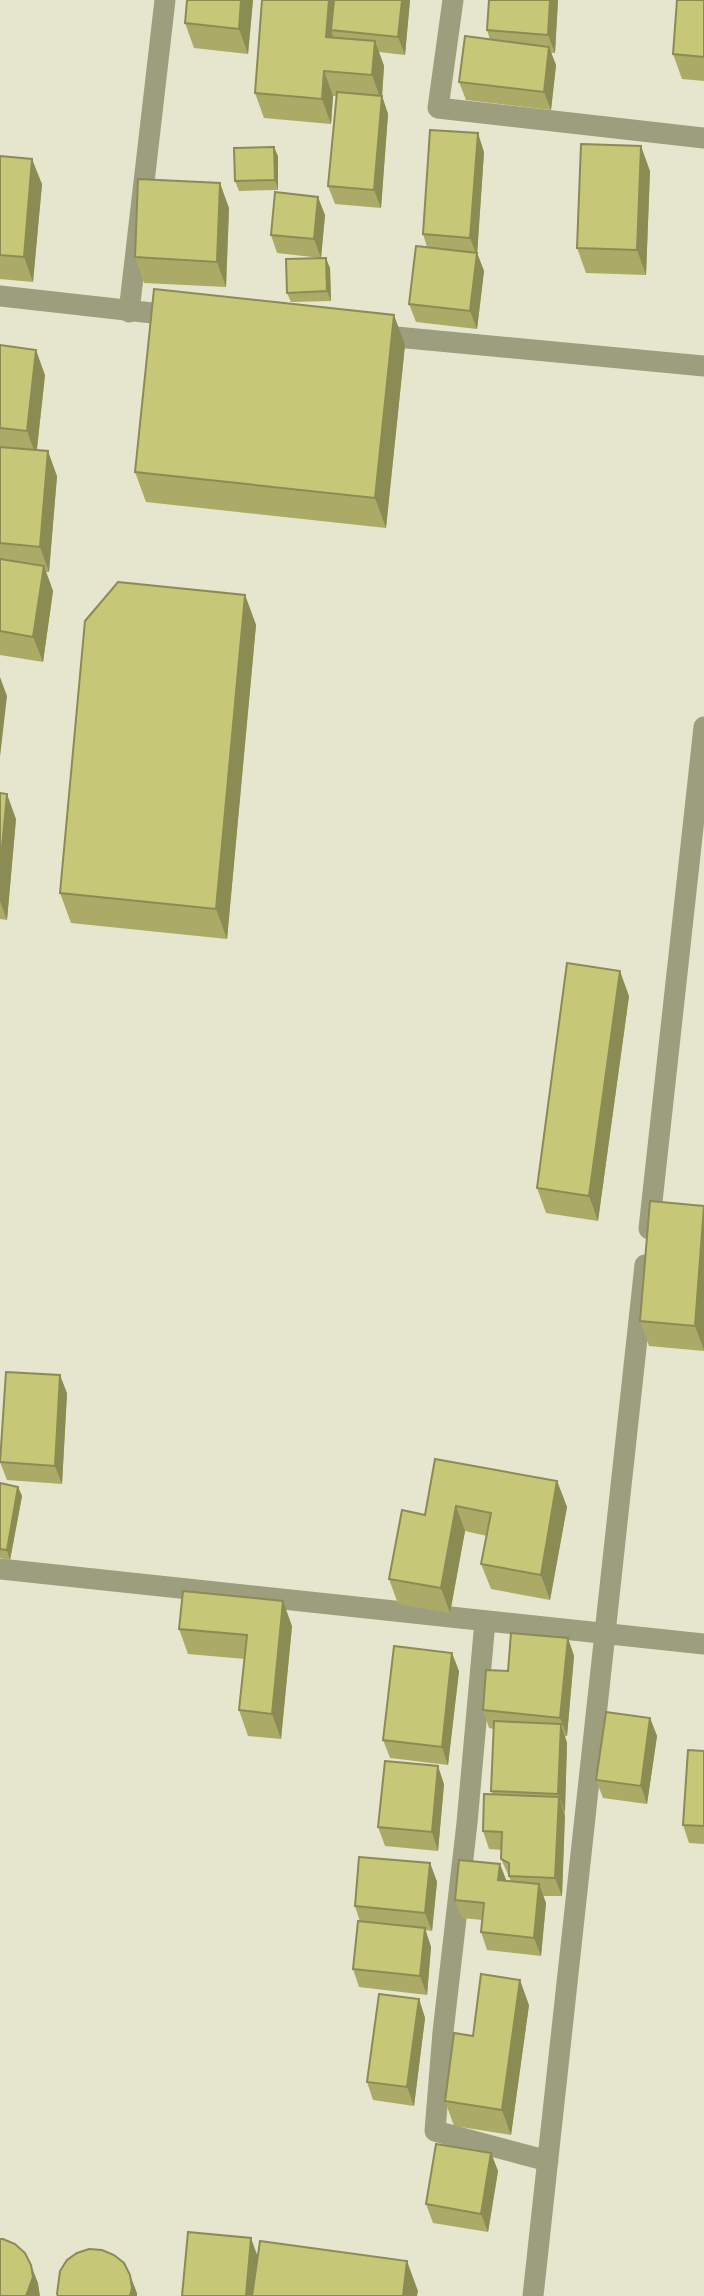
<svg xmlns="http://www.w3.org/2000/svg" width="704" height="2296" font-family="'Work Sans',sans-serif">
	<rect width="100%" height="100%" fill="#e5e6cd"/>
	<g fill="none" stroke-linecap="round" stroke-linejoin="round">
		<path stroke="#9d9e7d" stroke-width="21" d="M453,0L438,108L704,138
			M0,296L179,316
			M129,312L165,0
			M375,335L704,366
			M649,1229L704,727
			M0,1569L704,1644
			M485,1621L467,1823L443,2032L435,2131L548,2161
			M533,2296L645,1265"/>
	</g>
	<path fill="#abab67" d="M187,0H253L248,54L194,48L185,23Z
		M262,0H410L405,55L379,52L384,66L382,96L388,114L381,208L335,204L328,186L336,96H333L331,124L264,118L255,93Z
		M558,0L555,53H551L556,65L551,110L466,100L459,82L490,40L487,30Z
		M704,0V81L682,79L673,54Z
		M484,152L477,253L484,271L477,329L416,322L409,304L427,247L423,234Z
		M0,156L42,184L33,282L0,279Z
		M278,156V190L239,191L235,181Z
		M650,171L646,275L586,273L577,248Z
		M229,208L226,287L144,283L135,257Z
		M325,215L321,258L277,253L271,235Z
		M330,268L331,301L291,302L287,293Z
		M0,345L45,375L37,450L57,476L49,572H46L53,591L43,662L0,655Z
		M405,345L386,528L146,502L135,472Z
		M245,595L256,625L227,939L71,923L60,893Z
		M0,793L16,819L7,920L0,919Z
		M629,996L598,1221L546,1213L537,1188Z
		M704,1206V1351L649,1346L640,1321Z
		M67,1393L62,1484L7,1480L0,1462Z
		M557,1481L567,1507L550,1600L491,1589L481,1564L487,1536L465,1531L450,1613L398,1604L389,1579L425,1515Z
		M0,1483L18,1487L22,1496L10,1560L0,1558Z
		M292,1626L281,1739L248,1736L239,1710L245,1659L188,1654L179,1629Z
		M568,1638L574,1656L567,1736H565L567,1743L562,1896H543L546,1903L541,1956L487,1950L481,1932L482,1920L462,1918L455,1900L506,1881H511L501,1859L502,1850L489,1849L483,1831L493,1795L491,1791L494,1729L489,1728L483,1710L508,1671Z
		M459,1671L448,1765L390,1758L383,1740Z
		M650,1718L657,1736L647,1804L603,1798L596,1780Z
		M704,1751V1844L689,1843L683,1825Z
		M444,1784L438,1851L385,1846L378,1827Z
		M430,1863L437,1882L432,1931L425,1930L431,1947L427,1995L359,1987L353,1969L360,1922L355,1906Z
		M419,1999L425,2018L414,2106L373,2100L367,2082Z
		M529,2005L511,2135L454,2126L445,2101L473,2036Z
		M491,2153L498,2171L488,2232L433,2223L426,2204Z"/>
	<path fill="#8b8b54" d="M241,0H253L248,54L239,29Z
		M329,0H340L331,30L336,46L326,37Z
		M402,0H410L405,55L398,37Z
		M550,0H558L555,53L548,35Z
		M375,41L384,66L382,96L388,114L381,208L374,190L381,100L372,75Z
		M549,47L556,65L551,110L544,92Z
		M324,71L333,96L331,124L322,99Z
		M478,133L484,152L477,256L470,238Z
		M641,146L650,171L646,275L637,250Z
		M274,147L278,156V190L275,180Z
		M32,159L42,184L33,282L24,257Z
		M220,183L229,208L226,287L217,262Z
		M318,197L325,215L321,258L314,239Z
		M477,253L484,271L477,329L470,311Z
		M326,258L330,268L331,301L327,291Z
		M394,315L405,345L386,528L375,498Z
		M36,350L45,375L36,456L27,431Z
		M48,451L57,476L49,572L40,547Z
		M44,566L53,591L43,662L33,637Z
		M245,595L256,625L227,939L216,909Z
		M0,677L7,696L0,757Z
		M7,794L16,819L7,920L0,901V870Z
		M620,971L629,996L598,1221L589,1196Z
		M704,1217V1350L695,1326Z
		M60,1375L67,1393L62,1484L55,1466Z
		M557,1481L567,1507L550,1600L541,1575Z
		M18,1487L22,1496L10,1560L7,1550Z
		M456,1506L465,1531L450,1613L441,1588Z
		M283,1601L292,1626L281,1739L272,1714Z
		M568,1638L574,1656L567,1736L560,1718Z
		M452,1653L459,1671L448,1765L442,1747Z
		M650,1718L657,1736L647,1804L641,1786Z
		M561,1724L567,1743L565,1812L558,1794Z
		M438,1766L444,1784L438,1851L432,1832Z
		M559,1797L565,1816L562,1896L555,1878Z
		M430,1863L437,1882L432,1931L425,1913Z
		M500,1864L507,1882L498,1880Z
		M539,1884L546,1903L541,1956L534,1938Z
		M425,1928L431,1947L427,1995L420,1976Z
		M520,1980L529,2005L511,2135L502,2110Z
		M419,1999L425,2018L414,2106L407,2087Z
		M491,2153L498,2171L488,2232L481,2214Z
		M251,2238L260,2263L258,2296H246Z
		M407,2261L418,2291L417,2296H403Z
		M31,2265L38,2283L40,2296H26Z
		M130,2275L137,2293V2296H130Z"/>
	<path fill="#c7c778" stroke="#8b8b54" stroke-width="2" d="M187,0H241L239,29L185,23Z
		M262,0H329L326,37L375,41L372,75L324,71L322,99L255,93Z
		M334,0H402L398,37L331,30Z
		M489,0H550L548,35L487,30Z
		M677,0H704V57L673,54Z
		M465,36L549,47L544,92L459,82Z
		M337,92L382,96L374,190L328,186Z
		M430,130L478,133L470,238L423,234Z
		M581,144L641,146L637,250L577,248Z
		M274,147L275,180L235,181L234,148Z
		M0,156L32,159L24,257L0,255Z
		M138,179L220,183L217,262L135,257Z
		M275,192L318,197L314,239L271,235Z
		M416,246L477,253L470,311L409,304Z
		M326,258L327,291L287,293L286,259Z
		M154,289L394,315L375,498L135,472Z
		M0,345L36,350L27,431L0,428Z
		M0,447L48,451L40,547L0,543Z
		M0,559L44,566L33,637L0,631Z
		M118,582L245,595L216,909L60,893L85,621Z
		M0,793L7,794L0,870Z
		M567,963L620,971L589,1196L537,1188Z
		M650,1201L704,1206L695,1326L640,1321Z
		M6,1372L60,1375L55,1466L0,1462Z
		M435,1459L557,1481L541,1575L481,1564L491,1513L456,1506L441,1588L389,1579L402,1510L425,1515Z
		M0,1483L18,1487L7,1550L0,1549Z
		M183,1591L283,1601L272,1714L239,1710L247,1635L179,1629Z
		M511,1633L568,1638L560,1718L483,1710L486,1670L508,1671Z
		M394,1646L452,1653L442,1747L383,1740Z
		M606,1712L650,1718L641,1786L596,1780Z
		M494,1721L561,1724L558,1794L491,1791Z
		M688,1750L704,1751V1826L683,1825Z
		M385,1761L438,1766L432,1832L378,1827Z
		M484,1794L559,1797L555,1878L509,1876V1863L501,1859L502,1832L483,1831Z
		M359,1857L430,1863L425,1913L355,1906Z
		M459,1860L500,1864L498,1880L539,1884L534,1938L481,1932L484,1903L455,1900Z
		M358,1921L425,1928L420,1976L353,1969Z
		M481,1974L520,1980L502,2110L445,2101L454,2033L473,2036Z
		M379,1994L419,1999L407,2087L367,2082Z
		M436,2144L491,2153L481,2214L426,2204Z
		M188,2232L251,2238L246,2296H182Z
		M0,2239H3L15,2244L25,2253L31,2265L33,2277L26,2296H0Z
		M260,2241L407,2261L403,2296H252Z
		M89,2249L102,2250L114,2255L124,2263L130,2275L132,2288L130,2296H58L57,2294L60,2271L67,2260L77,2253Z"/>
</svg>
